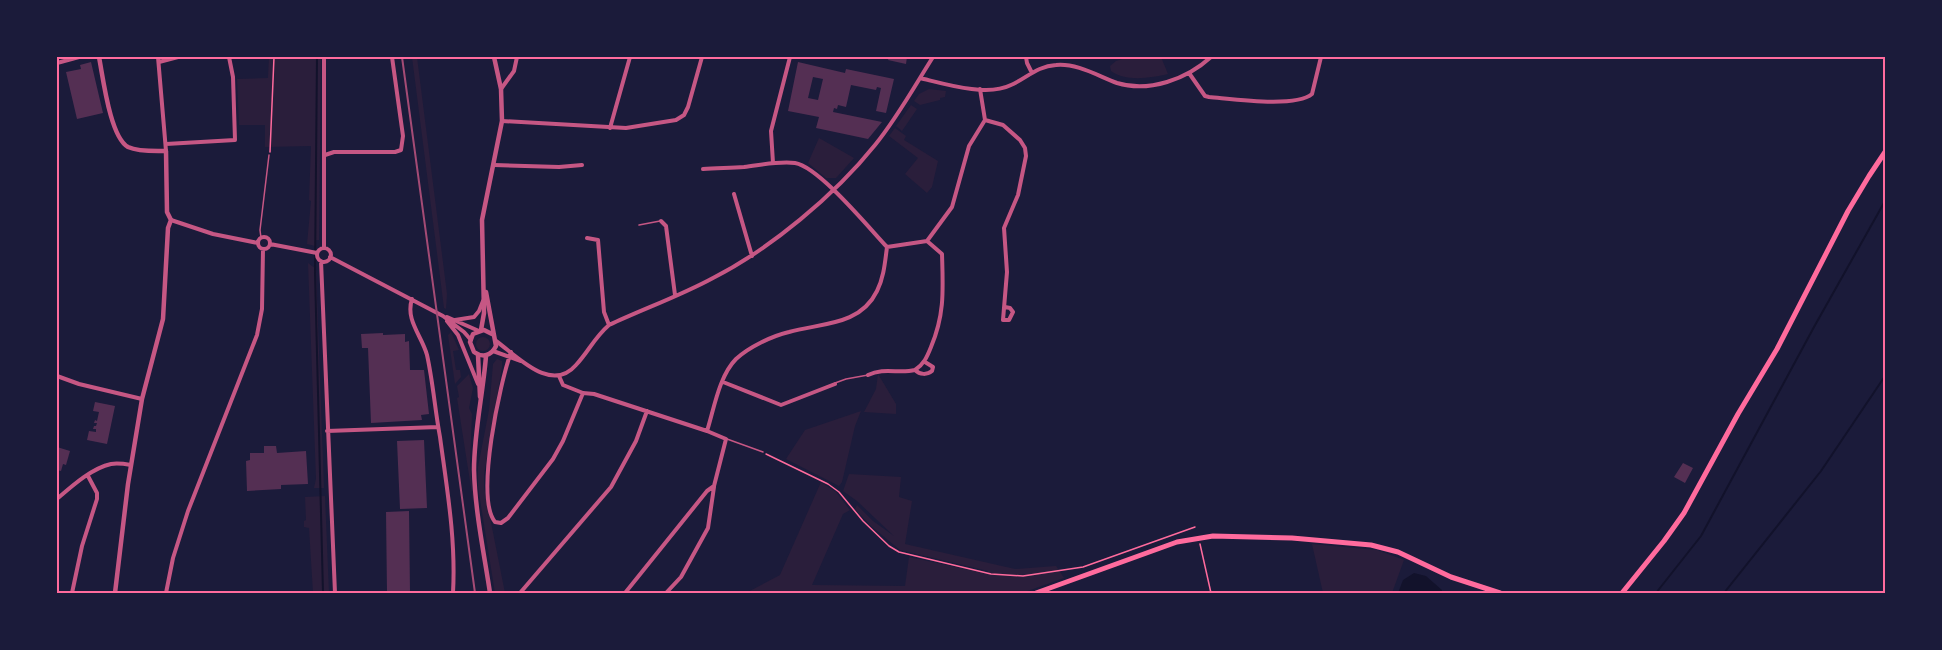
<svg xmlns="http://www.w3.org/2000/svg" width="1942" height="650" font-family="'Exo 2',sans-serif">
	<rect width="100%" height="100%" fill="#1b1b3a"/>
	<path fill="#2a1e3b" d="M269,57H321L319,240H316L315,246L307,244L311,201L309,200L311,146L265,147V125H239L237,79L268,78Z
		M412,57H417L447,294L446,309L444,308Z
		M1129,57H1161L1168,74C1151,78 1125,82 1111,71L1110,66L1116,61Z
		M929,89L946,91L945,97L940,98V100L920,105L914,101L919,94Z
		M911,105L917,109L902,131L896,126Z
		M895,128L906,136L904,140L938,161L932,187L927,193L905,174L918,158L889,136Z
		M819,138L854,158L836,178H826L808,163Z
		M308,263L316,269L324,488H314L316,479Z
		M451,332L459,350L453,351L456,370H460L461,377L455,384L448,335Z
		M476 344a7 7 0 1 1 14 0a7 7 0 1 1-14 0Z
		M497,359L502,361V367L484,475V487L505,593H495L478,487V467L489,410L493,364Z
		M469,374L473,388L469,408L472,414L470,463L474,507L457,398L459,397L457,386Z
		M878,374L896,404V414L864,412L876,389Z
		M861,411L855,426L842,482L839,486L786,459L805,430Z
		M849,474L901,477L899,497L912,501L905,544L1015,569L1056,566L1064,578L1022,593H746L780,575L821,482L836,492L850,510L843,514L812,585L905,586L909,557L988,574V571L900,550L871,526L855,509L857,505L873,521L894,536L857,501L843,491Z
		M325,496L329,593H313L309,528L304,527V521L306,520L305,497Z
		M1312,544L1377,550L1404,560L1392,593H1323Z"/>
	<path fill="#12122b" d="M1414,573L1426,576L1442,590V593H1398L1403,580Z"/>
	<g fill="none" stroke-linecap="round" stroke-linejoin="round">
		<path stroke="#12122b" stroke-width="2" d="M317,57L315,273L323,593
			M1656,593L1701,536L1814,327L1885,201
			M1724,593L1821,471L1885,376"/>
	</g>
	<path fill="#542f53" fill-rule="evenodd" d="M889,57H907L906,64L888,60Z
		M91,62L103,113L77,119L66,72L81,69L80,65Z
		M798,62L845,73L846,69L894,79L886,113L876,111L881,88L877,87L876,90L851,85L846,107L838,105L837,109L834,108L833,112L882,122L868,139L816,128L819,117L788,111ZM813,77L823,79L818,100L808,98Z
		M383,333V335L405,334V342L409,341L410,370H424L429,414L421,415L422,420L371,423L368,348H362L361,334Z
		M95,402L115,406L107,444L87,440L89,431L96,432V429H93L94,426H96L97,423H94L95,420L97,421L99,412L93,411Z
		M424,440L427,508L400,509L397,441Z
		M264,446H276L277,453L306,451L308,484L281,485V489L247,491L246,461L250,460V453H264Z
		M57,447L70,451L66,465L63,464L61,471L57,470Z
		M1683,463L1693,468L1685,483L1674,477Z
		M409,511L410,593H387L386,512Z"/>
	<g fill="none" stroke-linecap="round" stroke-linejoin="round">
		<path stroke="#ff6b9d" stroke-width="1.5" d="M270,152L274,57
			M766,454L828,484L839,492L863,521L889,546L899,552L991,574L1023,576L1083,567L1195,527
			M1200,544L1211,593"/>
		<path stroke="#c65784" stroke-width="1.5" d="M639,225L660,221
			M261,238L260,230L269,155
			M835,383L846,379L868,375
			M727,439L763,452"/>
		<path stroke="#c65784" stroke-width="4" d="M158,57L166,151
			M1026,57L1027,63L1031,71
			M159,62L178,57
			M57,63L79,57
			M1189,73L1205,96L1209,97C1233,99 1295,108 1312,94L1321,57
			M920,78C945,84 987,97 1011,85C1027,78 1037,66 1056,65C1077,63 1098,76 1117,83C1149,93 1187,79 1211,57
			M501,89L514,71L517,57
			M985,120L1003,125L1020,140L1025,148L1026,156L1018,195L1004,228L1007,272L1003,320H1009L1013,312L1010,308L1005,307
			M502,121L626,128L676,120L684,115L688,107L702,57
			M610,128L630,57
			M166,144L235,140L233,77L229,57
			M325,155L334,152H395L401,150L403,136L392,57
			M773,163L771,131L790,57
			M494,165L559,167L582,165
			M703,169C716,168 730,168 744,167C761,165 778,161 795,163C819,167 869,228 887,247C885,262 884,277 877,291C860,326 821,323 789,332C772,336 749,347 736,359C719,376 714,409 707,431
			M734,194L752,256
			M171,220L213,234L258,243
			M661,221L666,226L675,295
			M258 243a6 6 0 1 1 12 0a6 6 0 1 1-12 0Z
			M587,238L598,240L604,312L609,325
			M270,244L317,253
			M887,247L927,241L952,207L969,146L985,120L980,89
			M324,248V57
			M317 255a7 7 0 1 1 14 0a7 7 0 1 1-14 0Z
			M330,257L443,316L464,332L471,340
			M321,261L335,593
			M412,299C405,320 422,336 427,355C433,382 435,410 440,437C447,489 456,540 453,593
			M447,317L479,331
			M455,320L474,317L479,311L483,301
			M447,321L458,335L478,384
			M496,341C517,356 551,394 576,365C589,351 594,338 609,325C643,309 680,296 713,278C770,249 835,195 875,145C897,118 914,87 933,57
			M493,351L521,361
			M511,352C500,383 475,497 495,522L501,523L508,518L553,459L563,441L583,393
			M925,362L933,367L932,371C927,375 920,375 915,370C924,364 927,357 931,347C945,314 943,289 942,254L927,241
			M868,375C884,367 899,374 915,370
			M57,376L79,384L142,399
			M559,376L563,385L583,393L594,394L707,431L726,439L714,486L707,491L625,593
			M723,382L781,405L835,384
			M327,431L438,427
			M57,499C72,486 92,468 111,464C117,463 125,464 131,465
			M72,593L82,546L97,499V493L88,476
			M166,593L173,558L188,511L257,335L262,309L263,249
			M520,593L611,487L636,441L647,411
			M666,593L681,577L708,528L714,487"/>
		<path stroke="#c65784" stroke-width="4.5" d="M99,57C103,77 110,137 128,147C139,152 155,151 166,151L167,212L171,220L168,228L163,319L142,399L128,484L115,593
			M486,292L496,346C491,356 483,358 474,352L470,342L473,334L484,330L492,334
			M481,330L484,313L482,220L502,121L501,89L494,57
			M478,355L480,397
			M486,356C483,394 474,432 474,470C475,511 484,553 490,593"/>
		<path stroke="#ff6b9d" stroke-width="5" d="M1036,593L1177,542L1213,536L1292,538L1371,545L1398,552L1451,577L1500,593
			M1622,593L1664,541L1684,513L1738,414L1777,349L1848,211L1869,176L1885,152"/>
		<path stroke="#a44b75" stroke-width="2" d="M402,57L475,593"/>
	</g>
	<rect width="1942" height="650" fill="none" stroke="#1b1b3a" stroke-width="117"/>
	<rect x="58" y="58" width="1826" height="534" fill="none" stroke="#ff6b9d" stroke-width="2"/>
</svg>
